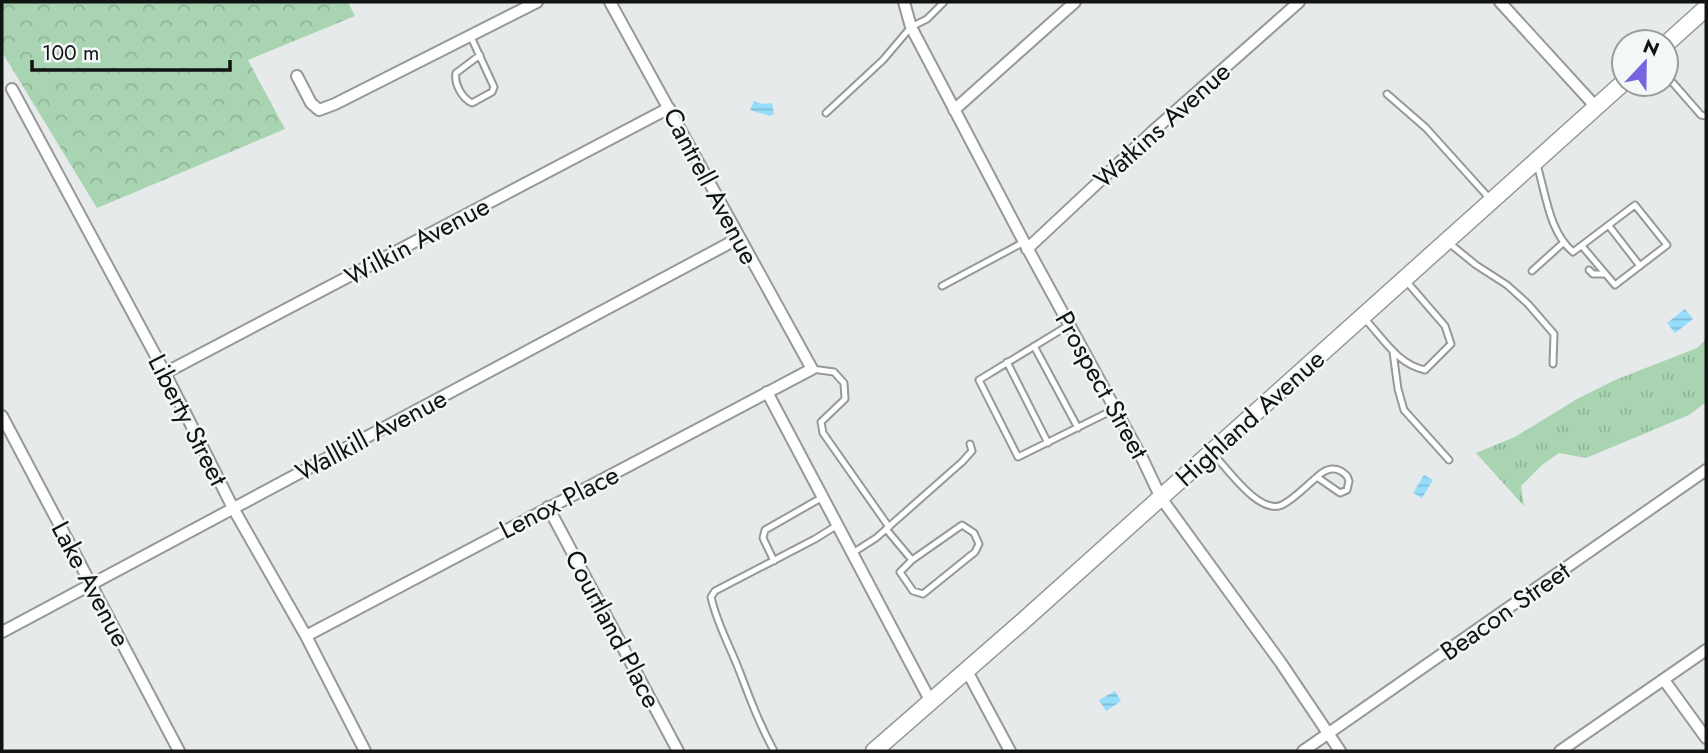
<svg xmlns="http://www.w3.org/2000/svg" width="1708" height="753" font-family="Jost,sans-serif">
	<defs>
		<pattern id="grass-tufts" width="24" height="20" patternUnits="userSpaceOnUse" patternTransform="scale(1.75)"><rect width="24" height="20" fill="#a9d4b1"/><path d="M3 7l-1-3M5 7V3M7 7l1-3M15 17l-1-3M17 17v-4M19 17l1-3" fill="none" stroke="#90b597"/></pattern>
		<pattern id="forest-crowns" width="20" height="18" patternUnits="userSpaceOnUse" patternTransform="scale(1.75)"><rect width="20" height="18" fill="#a9d4b1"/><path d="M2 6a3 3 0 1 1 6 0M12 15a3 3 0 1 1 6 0" fill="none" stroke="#90b597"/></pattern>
		<pattern id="water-rules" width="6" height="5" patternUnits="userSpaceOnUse" patternTransform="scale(1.75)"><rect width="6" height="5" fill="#96dcfb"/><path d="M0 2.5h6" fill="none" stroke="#80bcd6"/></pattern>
	</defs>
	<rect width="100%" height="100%" fill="#e6eaea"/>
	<path fill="url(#grass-tufts)" d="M1706,339V402L1689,415L1586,458L1559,453L1542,465L1521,486L1524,506L1476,453L1515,437L1577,399L1615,380L1697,348Z"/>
	<path fill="url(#forest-crowns)" d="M2,2H348L355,16L248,60L285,129L97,208L2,52Z"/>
	<path fill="url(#water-rules)" d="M754,101L762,104L772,103L774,114L770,116L750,110Z
		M1685,309L1693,319L1675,333L1667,323Z
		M1424,475L1433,480L1422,498L1413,493Z
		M1115,691L1121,701L1106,711L1099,700Z"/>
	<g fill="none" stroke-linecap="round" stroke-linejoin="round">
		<g stroke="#969999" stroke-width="9">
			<path id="lane" d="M471,37L494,87L492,92L472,103C462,98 454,84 456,73L480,55
				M1666,75L1701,115L1706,116
				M1387,94L1426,128L1490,199
				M826,113L883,60L911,27L927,19L944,2
				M1537,165C1546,194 1549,232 1573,252L1635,205L1667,245L1615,285L1582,246
				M1609,226L1640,266
				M1449,243L1476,265L1507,285L1528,304L1554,334L1553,364
				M1589,270L1593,274H1605
				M1532,271L1563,243
				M942,286L1024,242
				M1364,318C1383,338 1397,364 1425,370L1451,344L1445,326L1407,282
				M1069,325L979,380L1018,457L1115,409
				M1034,346L1078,428
				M1393,352L1398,389L1404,410L1449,460
				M1007,362L1048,443
				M812,369L834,372L844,383L845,399L821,422L823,433L889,527
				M1214,455C1228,469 1259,515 1282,505C1294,499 1306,486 1317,477L1340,493L1347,490L1349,481L1347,476C1337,465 1326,468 1317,477
				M886,529L912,560L962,525L974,533L979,544L975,552L923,594L913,591L900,572L912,560
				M851,554L876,538L962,462L972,451L970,444
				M774,561L763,538L765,530L821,498
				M774,751C759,723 750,699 739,670C729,644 717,624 711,597L715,591L815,539L836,526"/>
		</g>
		<g stroke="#969999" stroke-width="14">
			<path id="street" d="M904,2L911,27L1024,242L1143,460L1161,498L1281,663L1340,751
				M1500,2L1596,107
				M297,76L311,103L319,110L335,104L537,2
				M12,89L165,373L233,508L306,636L365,751
				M954,110L1075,2
				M1027,249L1152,132L1299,2
				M165,373L669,108
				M767,392L931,702
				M2,416L179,751
				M548,507L678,751
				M2,632L739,238
				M306,636L812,369L610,2
				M967,671L1010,751
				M1664,680L1706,738
				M1303,751L1706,470
				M1560,751L1706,650"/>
		</g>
		<g stroke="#969999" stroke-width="19">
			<path id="secondary" d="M1666,44L1706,8
				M874,751L1022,622L1624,82"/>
		</g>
		<use href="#lane" stroke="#fff" stroke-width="5"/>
		<use href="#street" stroke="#fff" stroke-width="10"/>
		<use href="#secondary" stroke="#fff" stroke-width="16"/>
	</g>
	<g text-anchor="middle" stroke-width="5" stroke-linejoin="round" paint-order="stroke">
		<g font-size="26" fill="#121313" stroke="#f3f7f7">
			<text transform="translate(1162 125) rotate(-42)" y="9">Watkins Avenue</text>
			<text transform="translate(711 186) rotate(62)" y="9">Cantrell Avenue</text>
			<text transform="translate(417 241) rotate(-28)" y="9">Wilkin Avenue</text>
			<text transform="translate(1102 385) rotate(61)" y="9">Prospect Street</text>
			<text transform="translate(1250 418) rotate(-42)" y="9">Highland Avenue</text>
			<text transform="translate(188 420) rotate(63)" y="9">Liberty Street</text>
			<text transform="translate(371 435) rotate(-28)" y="9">Wallkill Avenue</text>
			<text transform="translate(559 502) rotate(-27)" y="9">Lenox Place</text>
			<text transform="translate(91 584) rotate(62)" y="9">Lake Avenue</text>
			<text transform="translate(1505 611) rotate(-35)" y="9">Beacon Street</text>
			<text transform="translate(613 629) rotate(62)" y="9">Courtland Place</text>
		</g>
	</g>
	<rect width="1708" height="753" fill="none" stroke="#121313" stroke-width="7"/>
	<g transform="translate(1645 63) rotate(22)"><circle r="33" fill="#f3f7f7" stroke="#999c9c" stroke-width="2"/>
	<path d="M0-5L12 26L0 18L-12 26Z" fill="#7764df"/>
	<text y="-10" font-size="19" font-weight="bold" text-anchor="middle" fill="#121313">N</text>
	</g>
	<path d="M32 60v10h198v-10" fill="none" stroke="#121313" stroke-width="3.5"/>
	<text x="42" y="60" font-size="21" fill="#121313" stroke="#f3f7f7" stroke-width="5" paint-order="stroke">100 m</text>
</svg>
